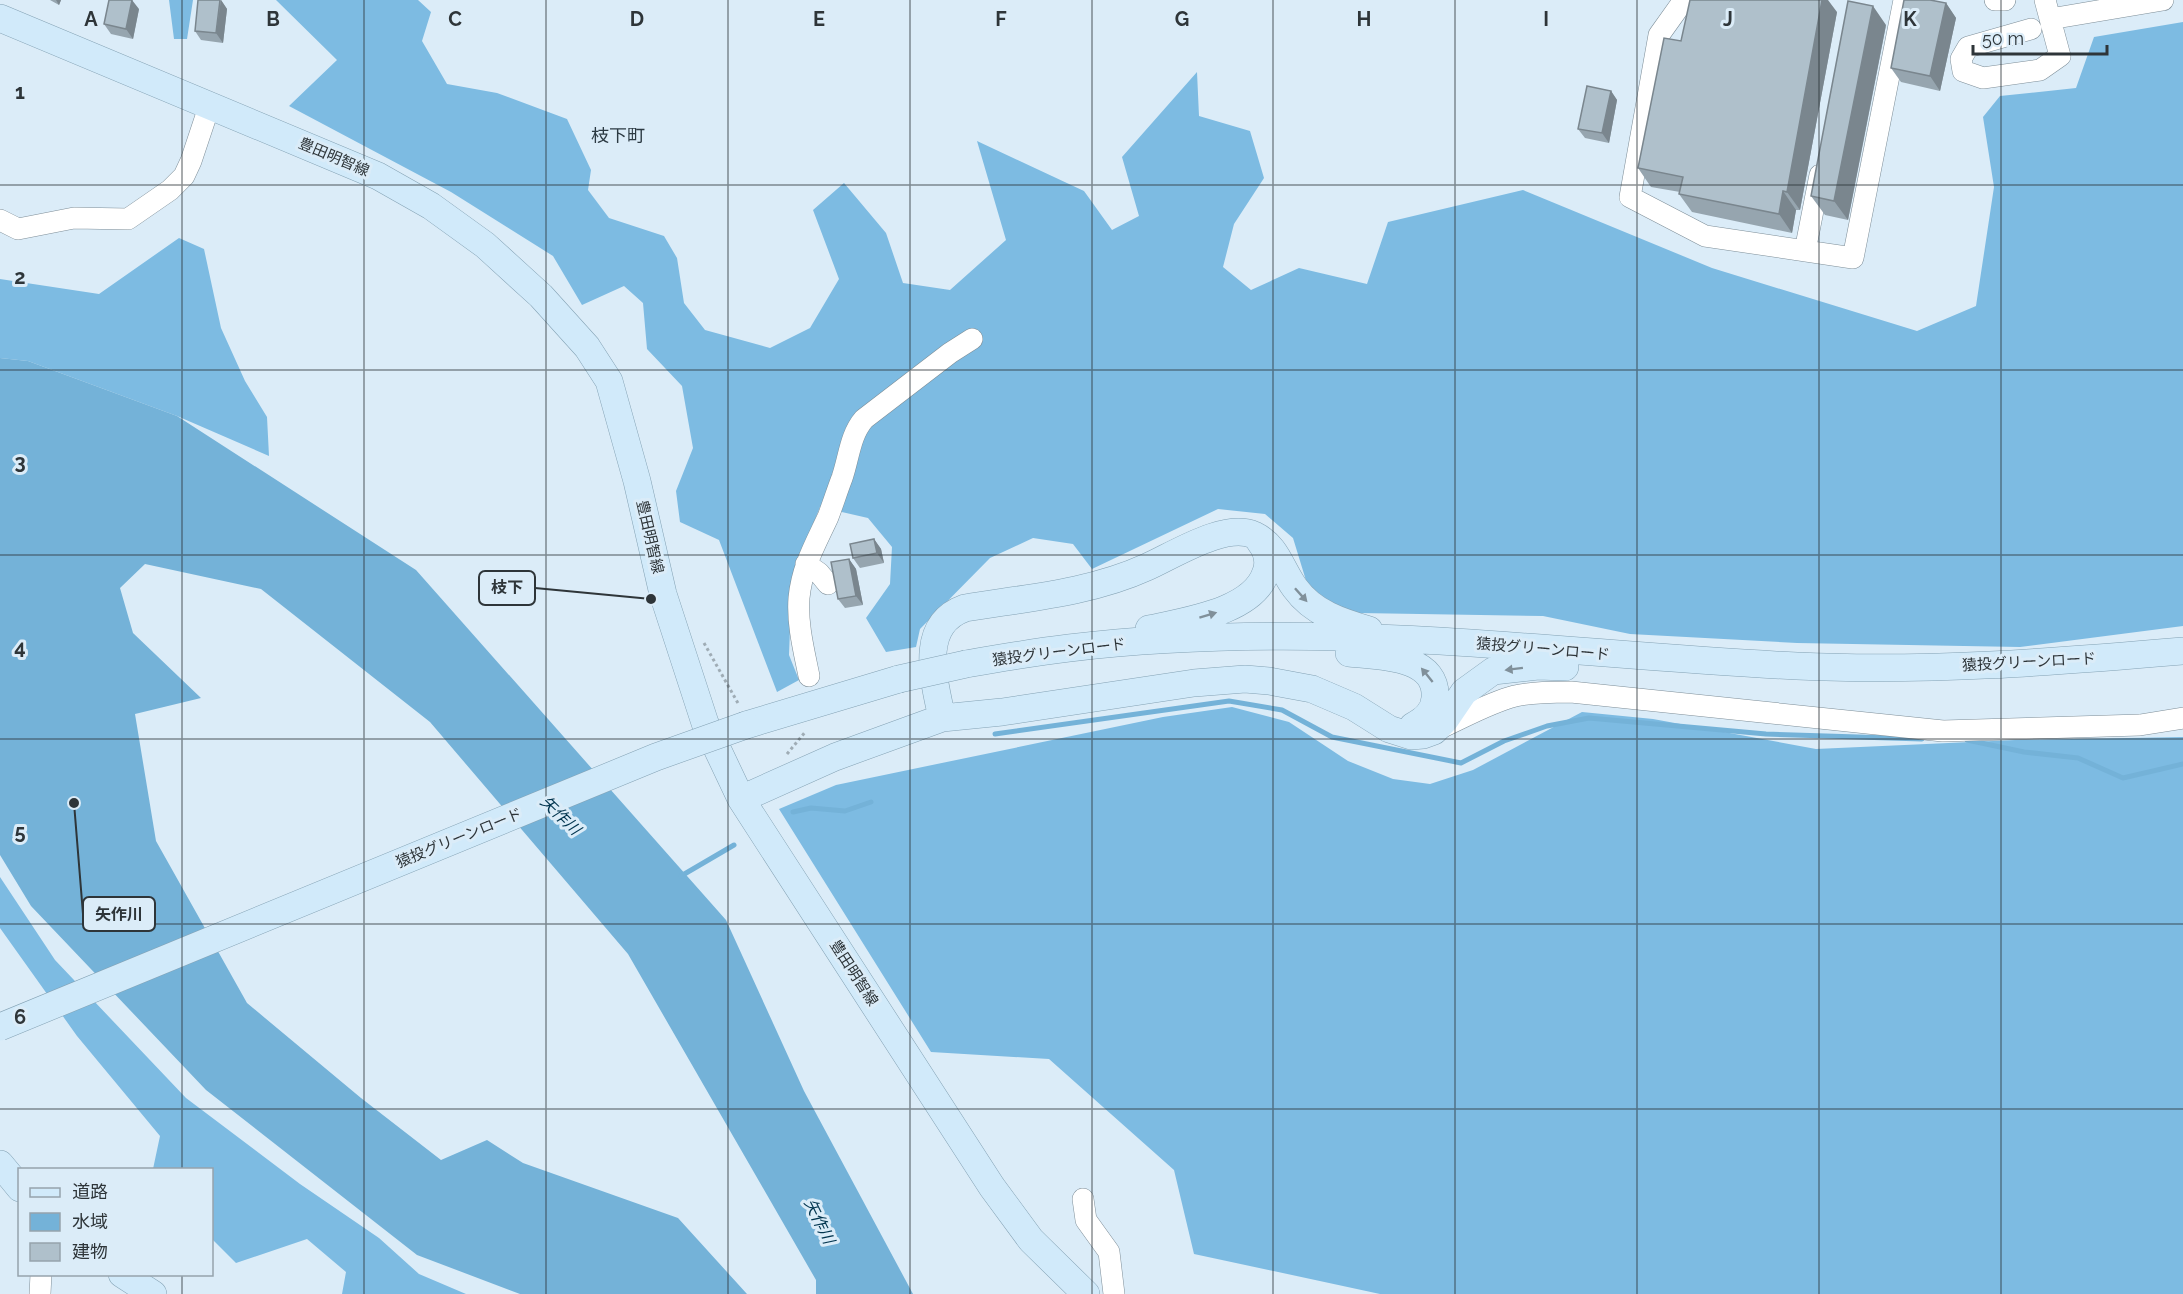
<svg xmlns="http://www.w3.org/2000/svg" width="2183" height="1294" font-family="Raleway,'Noto Sans JP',sans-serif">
	<rect width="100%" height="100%" fill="#dbecf8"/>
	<path fill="#7dbbe2" d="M169,0H193L187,39H174Z
		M276,0H418L431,12L422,41L447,84L497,93L567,119L591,170L588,190L609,218L664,236L677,258L684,303L705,330L770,348L810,328L839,279L813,210L844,183L886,233L903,283L950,290L1006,240L977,141L1084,191L1112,230L1139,216L1122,157L1197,72L1199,116L1250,131L1264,178L1234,224L1223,267L1251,290L1299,268L1367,284L1388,222L1523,190L1712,268L1917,331L1976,306L1994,187L1983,117L2000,96L2076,88L2094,37L2183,22V626L2020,647L1797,643L1630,634L1543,616L1359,613L1331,607L1308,587L1293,538L1265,514L1218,509L1092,569L1073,544L1033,538L990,558L920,629L916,647L886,652L866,618L890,584L892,547L868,518L820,507L792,576L789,655L799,680L777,692L719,540L680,522L676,491L693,448L682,386L647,349L643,303L624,286L582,305L553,256L451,192L289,106L337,60Z
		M179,238L204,249L221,328L245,381L267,417L269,456L177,416L28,361L0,358V279L99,294Z
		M1232,707L1289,722L1348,761L1393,779L1430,784L1473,770L1582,712L1653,719L1816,749L2015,740L2183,737V1294H1380L1194,1254L1174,1170L1049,1059L931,1052L779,809L836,785L1163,717Z
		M0,877L55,960L186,1098L300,1184L379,1238L419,1274L466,1294H342L346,1272L307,1239L236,1263L212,1239V1170L153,1169L160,1136L77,1036L0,928Z"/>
	<path fill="#74b2d8" d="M0,358L28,361L177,416L416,570L726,920L804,1091L913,1294H816V1280L628,954L430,722L261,589L145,564L120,588L133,633L201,698L135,714L156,841L247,1003L361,1098L441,1160L487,1140L523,1163L678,1218L747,1294H520L417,1255L206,1090L31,906L0,855Z"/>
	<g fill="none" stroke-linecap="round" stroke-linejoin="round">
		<path stroke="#74b2d8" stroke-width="5" d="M995,734L1229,701L1282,710L1332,737L1461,763L1504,741L1547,726L1589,718L1766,734L1922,739
			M1967,740L2024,752L2078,758L2123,778L2183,764
			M793,812L811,808L845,811L871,802
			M681,876L734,845"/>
		<g stroke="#7e8e98" stroke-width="22">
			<path id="minor" d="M1684,0L1659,35L1630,197L1705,236L1853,258L1904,0
				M1995,0H2005
				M2050,19L2163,0
				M2031,29L1968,47L1961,59L1963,71L1983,78L2040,70L2060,56L2045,0
				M0,220L18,229L74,218L128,219L170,190L184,176L191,161L210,104
				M1805,251L1820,175
				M806,564L819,573L828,584
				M809,676C804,651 797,624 799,598C802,567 815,545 828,517C833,504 837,491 842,478C849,458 850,435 864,419L950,353L972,339
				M1438,729C1463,718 1488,703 1515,696C1533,692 1552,692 1571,692L1943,731L2140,725L2183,718
				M1083,1199L1086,1220L1109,1252L1114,1294
				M40,1294L41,1274"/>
		</g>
		<g stroke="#84a2b4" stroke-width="28">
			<path id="major" d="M0,18L378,176L431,206L485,245L541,296L587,347L609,381L637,481L663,594L705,723L741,799L992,1187L1031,1240L1086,1294
				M1149,629C1184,621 1254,612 1266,572C1270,561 1267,551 1260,542
				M1349,653C1378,656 1438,655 1435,698C1434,712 1425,720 1413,726
				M966,664C1000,658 1035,652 1069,648C1178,635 1290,634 1400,639C1533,645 1665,660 1797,666C1926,672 2055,662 2183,651
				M942,718C934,680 918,625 965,608C1026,598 1090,593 1147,567C1174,555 1225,522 1254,535C1277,546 1281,569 1295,588C1313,613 1341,622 1369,630
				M746,725L899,679
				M741,799L835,757L942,718L1002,712L1194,683L1245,679L1269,681L1312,689L1354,707L1389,729L1411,736L1423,735L1434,731L1445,720L1464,692L1493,671L1538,666L1565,667
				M0,1164L20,1188
				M122,1274L153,1294"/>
		</g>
		<path stroke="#9facb5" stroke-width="3" stroke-dasharray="3 3" stroke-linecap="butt" d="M704,643L739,705
			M787,754L806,731"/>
		<use href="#minor" stroke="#fff" stroke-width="21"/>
		<use href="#major" stroke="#d1eafa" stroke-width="27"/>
		<g stroke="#84a2b4" stroke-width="28" stroke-linecap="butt">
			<path id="major-bridge" d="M899,679L966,664
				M0,1027L656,757L746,725"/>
		</g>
		<use href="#major-bridge" stroke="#d1eafa" stroke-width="27"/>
	</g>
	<path fill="#96a5af" d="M50,0H61L59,5Z
		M221,0L227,9L223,43L201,40L195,31Z
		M1946,3L1956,18L1940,91L1901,82L1891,68Z
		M139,9L133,39L111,34L104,24Z
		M1837,12L1800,210H1796L1792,233L1692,212L1679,194L1680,192L1651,187L1638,168L1681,41Z
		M1886,25L1848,220L1825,215L1811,196Z
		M1611,91L1617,100L1609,143L1585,138L1578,129Z
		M874,539L881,549L884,563L860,568L853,558Z
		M849,559L856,569L863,605L845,608L838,599Z"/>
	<path fill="#7a868e" d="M56,0H61L59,5Z
		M132,0L139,9L133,39L126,29Z
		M221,0L227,9L223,43L216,33Z
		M1822,0H1828L1837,12L1800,210L1787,192Z
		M1946,3L1956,18L1940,91L1930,76Z
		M1873,6L1886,25L1848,220L1834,201Z
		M1611,91L1617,100L1609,143L1602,133Z
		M1783,191L1796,210L1792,233L1779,214Z
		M874,539L881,549L884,563L877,553Z
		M849,559L856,569L863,605L856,596Z"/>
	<path fill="#afc0cb" stroke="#7a868e" stroke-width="1.5" d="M109,0H132L126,29L104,24Z
		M198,0H220L216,33L195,31Z
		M1690,0H1822L1787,192L1783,191L1779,214L1679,194L1683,177L1638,168L1664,38L1681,41Z
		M1904,0H1930L1946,3L1930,76L1891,68Z
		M1848,1L1873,6L1834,201L1811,196Z
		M1587,86L1611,91L1602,133L1578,129Z
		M874,539L877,553L853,558L850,544Z
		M849,559L856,596L838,599L831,562Z"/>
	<defs><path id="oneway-solid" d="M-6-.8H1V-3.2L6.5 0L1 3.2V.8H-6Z" transform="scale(1.5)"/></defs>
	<g fill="#80909a">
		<use href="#oneway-solid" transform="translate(1301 595) rotate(48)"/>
		<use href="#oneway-solid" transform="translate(1208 615) rotate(-17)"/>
		<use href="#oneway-solid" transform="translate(1514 669) rotate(173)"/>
		<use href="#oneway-solid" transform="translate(1427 675) rotate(-129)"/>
	</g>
	<path fill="none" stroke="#2e3539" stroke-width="1.5" stroke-opacity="0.55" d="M182,0V1170M364,0V1294M546,0V1294M728,0V1294M910,0V1294M1092,0V1294M1273,0V1294M1455,0V1294M1637,0V1294M1819,0V1294M2001,0V1294M0,185H2183M0,370H2183M0,555H2183M0,739H2183M0,924H2183M0,1109H2183M182,1274V1294"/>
	<g text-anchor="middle" stroke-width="6" stroke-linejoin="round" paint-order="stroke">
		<g font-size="15" fill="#2e3539" stroke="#dbecf8">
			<text transform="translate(334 157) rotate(23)" y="5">豊田明智線</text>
			<text transform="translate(650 537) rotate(77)" y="5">豊田明智線</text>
			<text transform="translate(1543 649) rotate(5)" y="5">猿投グリーンロード</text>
			<text transform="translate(1059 652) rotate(-7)" y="5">猿投グリーンロード</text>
			<text transform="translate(2029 662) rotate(-3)" y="5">猿投グリーンロード</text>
			<text transform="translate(459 838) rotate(-22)" y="5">猿投グリーンロード</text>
			<text transform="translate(854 973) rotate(57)" y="5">豊田明智線</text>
		</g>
		<g font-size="16" font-style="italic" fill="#00344e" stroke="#dbecf8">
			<text transform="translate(561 815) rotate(44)" y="6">矢作川</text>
			<text transform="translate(820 1221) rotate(64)" y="6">矢作川</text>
		</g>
		<g font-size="18" fill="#2c3a43" stroke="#dbecf8">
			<text x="618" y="142">枝下町</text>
		</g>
	</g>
	<g font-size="20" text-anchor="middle" font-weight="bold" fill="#2e3539" stroke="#dbecf8" stroke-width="6" stroke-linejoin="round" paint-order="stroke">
		<text x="91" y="26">A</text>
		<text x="273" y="26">B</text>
		<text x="455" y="26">C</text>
		<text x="637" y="26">D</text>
		<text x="819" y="26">E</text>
		<text x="1001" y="26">F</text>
		<text x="1182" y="26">G</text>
		<text x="1364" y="26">H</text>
		<text x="1546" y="26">I</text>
		<text x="1728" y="26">J</text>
		<text x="1910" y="26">K</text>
		<text x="20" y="99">1</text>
		<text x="20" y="284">2</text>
		<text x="20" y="469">3</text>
		<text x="20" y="654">4</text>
		<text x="20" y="839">5</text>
		<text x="20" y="1024">6</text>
	</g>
	<path fill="none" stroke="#2e3539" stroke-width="2" d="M651 599L535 588M74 803L83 914"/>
	<g fill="#2e3539" stroke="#dbecf8" stroke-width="2">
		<circle cx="651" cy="599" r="6"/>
		<circle cx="74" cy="803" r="6"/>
	</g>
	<g fill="#dbecf8" stroke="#2e3539" stroke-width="2">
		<rect x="479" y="571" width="56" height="34" rx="6"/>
		<rect x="83" y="897" width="72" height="34" rx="6"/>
	</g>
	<g font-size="16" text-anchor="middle" font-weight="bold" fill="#2e3539">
		<text x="507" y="593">枝下</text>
		<text x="119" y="920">矢作川</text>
	</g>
	<rect x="18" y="1168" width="195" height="108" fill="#dbecf8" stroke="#96a3ac" stroke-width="1.5"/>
	<rect x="30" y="1188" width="30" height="9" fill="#d1eafa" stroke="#96a3ac" stroke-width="1.5"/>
	<text x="72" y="1198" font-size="18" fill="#2e3539">道路</text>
	<rect x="30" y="1213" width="30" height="18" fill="#74b2d8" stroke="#96a3ac" stroke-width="1.5"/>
	<text x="72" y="1228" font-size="18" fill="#2e3539">水域</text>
	<rect x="30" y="1243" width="30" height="18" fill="#afc0cb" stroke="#96a3ac" stroke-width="1.5"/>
	<text x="72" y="1258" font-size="18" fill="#2e3539">建物</text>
	<path d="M1973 45v9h134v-9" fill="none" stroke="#2e3539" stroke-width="3"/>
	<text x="1982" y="45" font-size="18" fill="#2e3539" stroke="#dbecf8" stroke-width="4.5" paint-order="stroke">50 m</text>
</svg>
